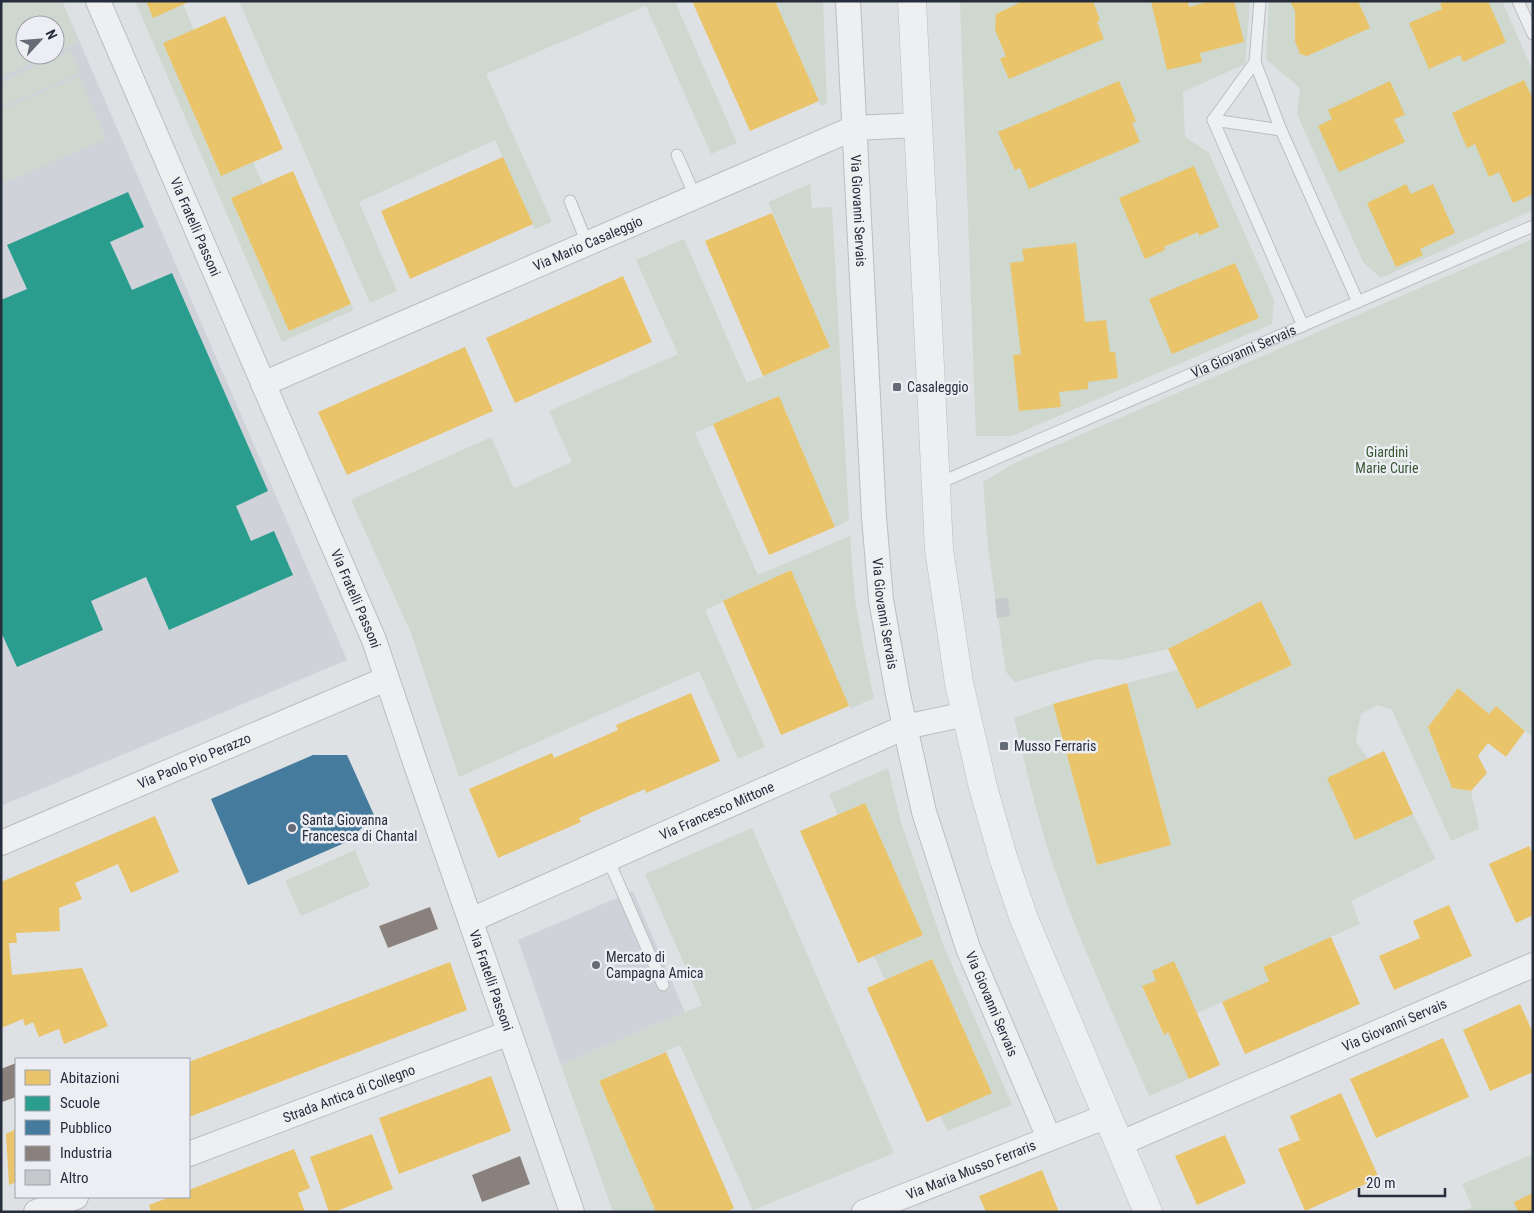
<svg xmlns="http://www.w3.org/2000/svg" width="1534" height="1213" font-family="'Roboto Condensed',sans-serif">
	<rect width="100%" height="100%" fill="#dee1e4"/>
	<path fill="#cfd2d8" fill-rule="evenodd" d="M1,1H62L347,660L1,806ZM25,25H55V55H25Z
		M633,891L685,1012L561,1065L518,940Z"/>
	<path fill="#ced8cf" d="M1,1H62L79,42L55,53V25H25V55H50L1,77Z
		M135,1H146L153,18L183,4L194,30L163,43L221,176L253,162L263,184L231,198L289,331L351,304L354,310L282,342Z
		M239,1H682L676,4L737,143L711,154L646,6L486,74L552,222L535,229L495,140L359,202L397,291L370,303Z
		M775,1H823L827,103L821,106Z
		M960,1H1250L1245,64L1183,92L1185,137L1209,153L1274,300L1272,324L1012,436H976Z
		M1269,1H1502L1533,71V210L1381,278L1363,262L1297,114L1300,88L1266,59Z
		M70,51L80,73L1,107V82Z
		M79,76L106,139L4,183L1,177V110Z
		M810,184L812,208L832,207L849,520L835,527L779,396L695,433L758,575L850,536L855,599L864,650L874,698L852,708L849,706L790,570L705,610L765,747L738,759L699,671L459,777L411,633L351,500L491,437L514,488L572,462L549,411L678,354L636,260L684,239L747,383L830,347L768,202Z
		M1533,239V737L1496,706L1489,714L1458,688L1428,727L1452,788L1471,791L1479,829L1451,841L1392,710L1378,705L1361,714L1356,741L1368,759L1355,840L1413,814L1436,859L1351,901L1360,924L1263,967L1269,981L1197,1013L1174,962L1152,971L1156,981L1142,987L1163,1034L1168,1032L1189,1079L1149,1096C1118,1024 1084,953 1058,879C1039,827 1027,772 1014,718L1053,704L1097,865L1171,845L1127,683L1178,670L1197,709L1292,665L1261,601L1168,649L1119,660L1097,659L1015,682L1006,672L988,548L983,482L1013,464Z
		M888,768L901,822L944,947L1012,1105L948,1131L940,1116L992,1093L932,959L885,980L874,956L923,935L865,803L838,815L829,794Z
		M752,828L894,1153L753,1210L680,1045L599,1081L656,1212H613L561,1065L702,1005L645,874Z
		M355,850L370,886L301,916L285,881Z
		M1533,1154V1212H1462L1472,1207L1462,1184Z"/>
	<path fill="#e9c46a" d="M146,1H191L153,18Z
		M692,1H775L819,101L750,131Z
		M1023,1H1093L1100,20L1097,22L1104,39L1009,79L1000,59L1006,56L995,30L996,14Z
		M1151,1H1188L1189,7L1211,1H1234L1244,42L1200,53L1202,62L1167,70Z
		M1290,1H1358L1370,28L1307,56L1300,54L1295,41V11Z
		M1447,1H1488L1506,42L1463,62L1460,55L1429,69L1409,23L1442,9L1440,4Z
		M225,16L283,149L221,176L163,43Z
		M1524,80L1533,99V194L1513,203L1499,172L1489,177L1475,144L1467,148L1452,113Z
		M1119,81L1136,121L1132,123L1140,142L1029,189L1020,168L1015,170L998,132Z
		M1390,81L1405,115L1394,119L1405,142L1339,172L1318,126L1332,119L1328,110Z
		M503,157L533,224L410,279L381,211Z
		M1194,166L1219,227L1199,236L1198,232L1164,247L1165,250L1145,259L1119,198Z
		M293,171L351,304L289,331L231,198Z
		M1406,184L1411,194L1433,184L1455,233L1420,249L1423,255L1396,267L1367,203Z
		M772,213L830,347L763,376L705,241Z
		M1076,243L1085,322L1106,320L1110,352H1115L1118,378L1088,382V389L1059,392L1061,407L1019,411L1013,355L1021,354L1010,263L1024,261L1022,249Z
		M1235,263L1259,318L1172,354L1149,299Z
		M623,276L652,342L515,403L486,338Z
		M465,347L493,411L347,475L318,412Z
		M779,396L835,527L769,555L713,424Z
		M791,570L849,706L781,735L723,601Z
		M1261,601L1292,665L1197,709L1168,649Z
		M1127,683L1171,845L1097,865L1053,704Z
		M1458,688L1489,714L1496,706L1525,731L1506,757L1488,743L1478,756L1487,773L1471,791L1452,788L1428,727Z
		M691,693L720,761L646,793L645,789L579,818L581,822L498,858L469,789L552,753L554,758L618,730L616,725Z
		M1384,751L1413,814L1355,840L1327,778Z
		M865,803L923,935L858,963L800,831Z
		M155,816L179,872L131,893L118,864L75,883L82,899L59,908L60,931L16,933L17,943H9L12,975L82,968L108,1026L64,1044L59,1029L39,1037L33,1022L25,1026L23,1019L1,1028V882Z
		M1529,846L1533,855V915L1516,923L1489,864Z
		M1449,905L1472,956L1394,990L1379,956L1420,938L1413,921Z
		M1331,937L1360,1004L1245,1054L1222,1002L1269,981L1263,967Z
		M932,959L992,1093L927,1122L867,988Z
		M1174,961L1220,1065L1189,1079L1168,1032L1164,1035L1142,986L1156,981L1152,971Z
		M450,962L467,1010L189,1117V1062Z
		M1520,1004L1533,1033V1072L1490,1091L1463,1030Z
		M1443,1038L1469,1097L1376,1138L1350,1079Z
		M666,1052L734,1208L727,1212H656L599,1081Z
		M491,1076L511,1131L399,1174L379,1118Z
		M1341,1093L1379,1178L1305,1211L1278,1149L1300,1140L1290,1116Z
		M16,1129V1182L9,1185L6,1134Z
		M372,1134L393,1189L334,1212H329L310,1157Z
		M1225,1135L1246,1183L1197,1205L1175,1156Z
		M294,1149L310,1188L298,1193L305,1212H151L149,1205L170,1197H189V1190Z
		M1042,1170L1059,1212H986L979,1196Z
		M1533,1193V1212H1518L1514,1202Z"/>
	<path fill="#2a9d8f" d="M128,192L144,227L110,242L132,290L172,273L268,491L236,506L251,541L274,531L293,575L169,630L146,577L91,601L103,630L17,667L1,632V300L27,289L7,245Z"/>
	<path fill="#457b9d" d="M313,755H347L374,815L349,841L248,885L211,799Z"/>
	<path fill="#8a817c" d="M430,907L438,929L388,948L379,926Z
		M16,1063V1097L2,1102L1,1069Z
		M520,1156L530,1184L482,1202L472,1175Z"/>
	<path fill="#c6c9cc" d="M1008,598L1010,616L997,618L995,599Z"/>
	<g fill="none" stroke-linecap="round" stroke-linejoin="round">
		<g stroke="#bbbdc0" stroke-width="13">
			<g id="service">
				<path d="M1518,1L1533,34"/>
				<path d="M1255,62L1260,1"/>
				<path d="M1213,120L1281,130"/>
				<path d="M677,155L695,196"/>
				<path d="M570,201L587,243"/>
				<path d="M1303,326L1213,120L1255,62L1281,130L1358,302"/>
				<path id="s1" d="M937,484L1533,226"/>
				<path d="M608,859L663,985"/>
			</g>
		</g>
		<g stroke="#bbbdc0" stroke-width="26">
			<g id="minor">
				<path id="s2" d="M98,1L374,640L415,762L572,1212"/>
				<path id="s3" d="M848,1L874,517L881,600L898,695L924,812L968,948L1049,1138"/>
				<path id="s4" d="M263,384L854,128L918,125"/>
				<path id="s5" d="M1,843L386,679"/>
				<path id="s6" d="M471,920L905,727L966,714"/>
				<path id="s7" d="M1119,1144L1533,965"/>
				<path id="s8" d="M189,1154L509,1033"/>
				<path d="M36,1212L76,1197"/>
				<path id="s9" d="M864,1212L1107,1116"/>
			</g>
		</g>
		<g stroke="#bbbdc0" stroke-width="29">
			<path id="tertiary" d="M912,1L939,549L959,683L983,787L1003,857L1024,919L1148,1212"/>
		</g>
		<use href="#service" stroke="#eeeff1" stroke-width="11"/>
		<use href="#minor" stroke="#eeeff1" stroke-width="24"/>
		<use href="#tertiary" stroke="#eeeff1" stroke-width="28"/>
	</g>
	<g fill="#666c77" stroke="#eceef4" stroke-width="2">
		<rect x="892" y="382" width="10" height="10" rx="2.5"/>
		<rect x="999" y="741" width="10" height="10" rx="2.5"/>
		<circle cx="292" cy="828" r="5"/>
		<circle cx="596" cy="965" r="5"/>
	</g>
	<g text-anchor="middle" stroke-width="5" stroke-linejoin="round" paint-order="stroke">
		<g font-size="14" fill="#262d3c" stroke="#eceef4">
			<text dy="5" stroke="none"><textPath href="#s3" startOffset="210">Via Giovanni Servais</textPath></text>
			<text dy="5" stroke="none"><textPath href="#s2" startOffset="246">Via Fratelli Passoni</textPath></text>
			<text dy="5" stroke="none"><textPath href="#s4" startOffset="354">Via Mario Casaleggio</textPath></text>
			<text dy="5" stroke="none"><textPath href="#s1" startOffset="334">Via Giovanni Servais</textPath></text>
			<text dy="5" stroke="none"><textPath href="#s2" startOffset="651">Via Fratelli Passoni</textPath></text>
			<text dy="5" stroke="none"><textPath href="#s3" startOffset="614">Via Giovanni Servais</textPath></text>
			<text dy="5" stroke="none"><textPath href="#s5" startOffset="210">Via Paolo Pio Perazzo</textPath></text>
			<text dy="5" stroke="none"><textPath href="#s6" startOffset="269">Via Francesco Mittone</textPath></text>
			<text dy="5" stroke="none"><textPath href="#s2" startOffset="1056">Via Fratelli Passoni</textPath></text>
			<text dy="5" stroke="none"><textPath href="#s3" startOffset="1020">Via Giovanni Servais</textPath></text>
			<text dy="5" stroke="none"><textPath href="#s7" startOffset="300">Via Giovanni Servais</textPath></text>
			<text dy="5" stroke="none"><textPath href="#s8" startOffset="171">Strada Antica di Collegno</textPath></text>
			<text dy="5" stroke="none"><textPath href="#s9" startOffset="115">Via Maria Musso Ferraris</textPath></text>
		</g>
		<g font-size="14" fill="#262d3c" stroke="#eceef4" text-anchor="start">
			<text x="907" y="392">Casaleggio</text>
			<text x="1014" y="751">Musso Ferraris</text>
			<text x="302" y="825">Santa Giovanna<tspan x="302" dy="16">Francesca di Chantal</tspan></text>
			<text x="606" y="962">Mercato di<tspan x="606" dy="16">Campagna Amica</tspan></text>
		</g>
		<g font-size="14" fill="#385834" stroke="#eceef4">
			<text x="1387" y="457">Giardini<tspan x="1387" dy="16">Marie Curie</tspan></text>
		</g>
	</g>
	<rect width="1534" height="1213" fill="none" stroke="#262d3c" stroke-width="5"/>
	<rect x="15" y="1058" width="175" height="140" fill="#eceef4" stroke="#9da1aa"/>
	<rect x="25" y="1070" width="25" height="15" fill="#e9c46a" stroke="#9da1aa"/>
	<text x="60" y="1083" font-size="15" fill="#262d3c">Abitazioni</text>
	<rect x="25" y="1096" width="25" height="15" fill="#2a9d8f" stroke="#9da1aa"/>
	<text x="60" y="1108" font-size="15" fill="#262d3c">Scuole</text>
	<rect x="25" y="1120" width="25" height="15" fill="#457b9d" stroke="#9da1aa"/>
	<text x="60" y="1133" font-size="15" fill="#262d3c">Pubblico</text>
	<rect x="25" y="1146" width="25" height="15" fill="#8a817c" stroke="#9da1aa"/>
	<text x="60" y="1158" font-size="15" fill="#262d3c">Industria</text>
	<rect x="25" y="1170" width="25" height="15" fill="#c6c9cc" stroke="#9da1aa"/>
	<text x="60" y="1183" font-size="15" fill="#262d3c">Altro</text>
	<g transform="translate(40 40) rotate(64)"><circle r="24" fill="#eceef4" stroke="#9da1aa"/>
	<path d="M0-4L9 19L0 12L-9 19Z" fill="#666c77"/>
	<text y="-8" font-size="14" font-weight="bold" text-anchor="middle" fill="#262d3c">N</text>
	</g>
	<path d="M1359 1188v8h86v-8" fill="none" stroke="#262d3c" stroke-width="2.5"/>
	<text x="1366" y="1188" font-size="15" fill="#262d3c" stroke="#eceef4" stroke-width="4" paint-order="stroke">20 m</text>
</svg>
